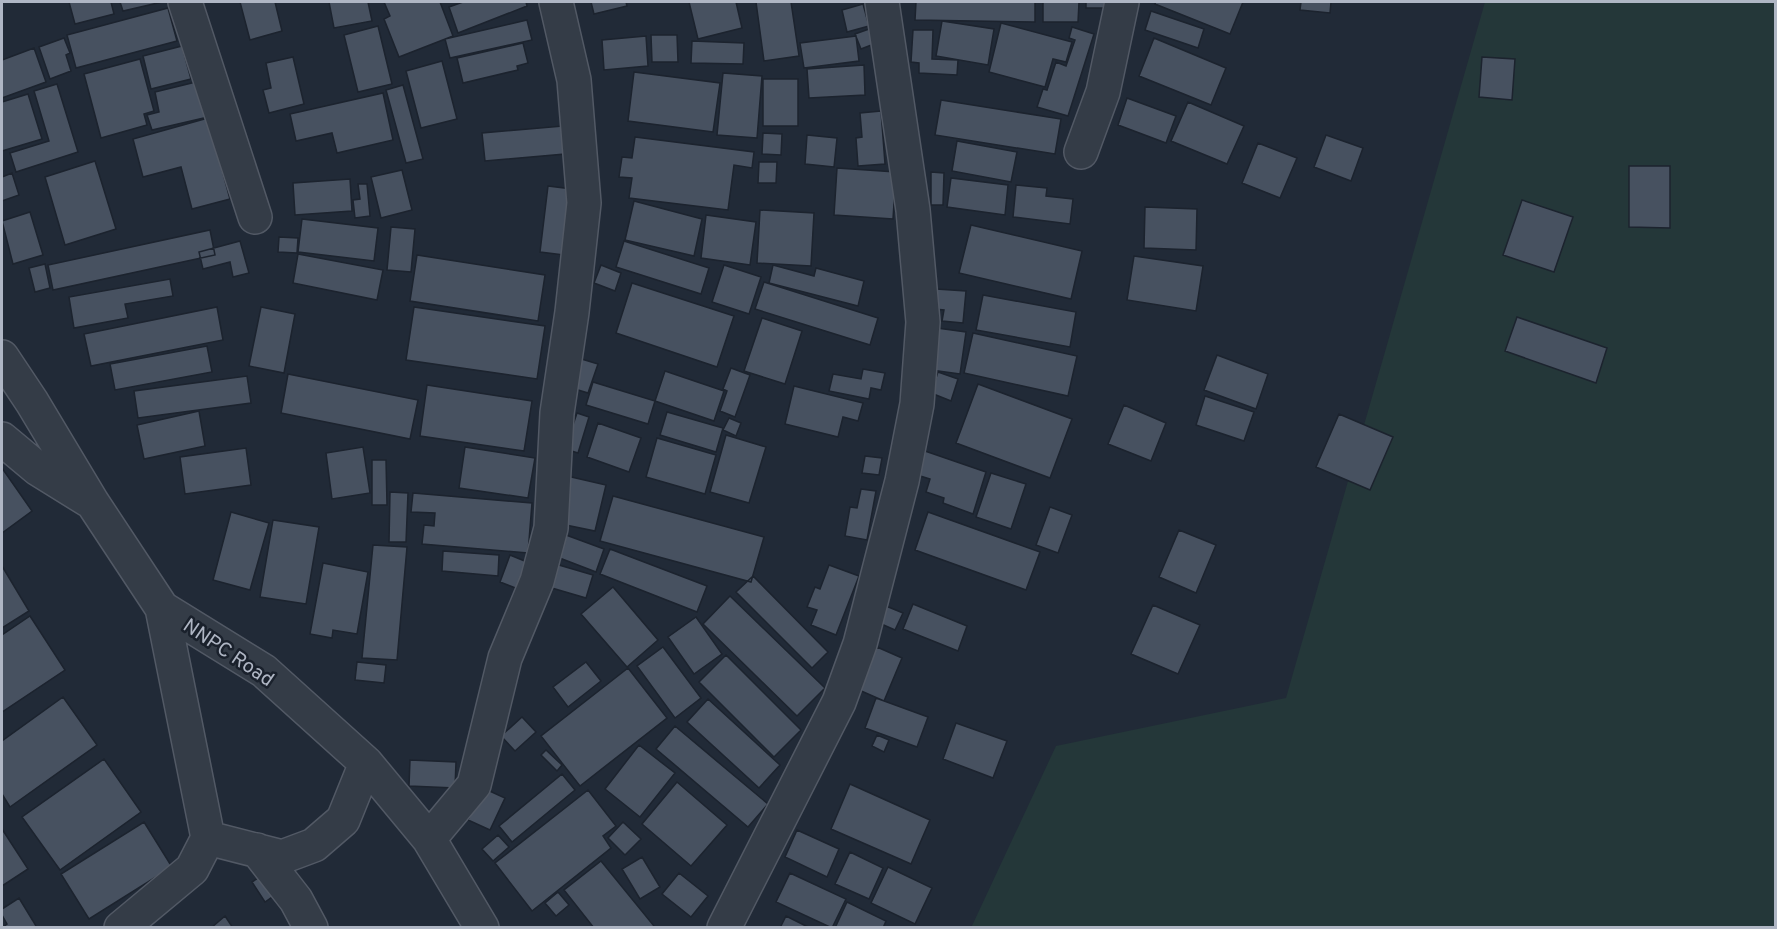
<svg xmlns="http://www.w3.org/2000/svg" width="1777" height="929" font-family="Overpass,sans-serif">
	<rect width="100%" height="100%" fill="#212a37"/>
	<path fill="#243739" d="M1485,2H1775V927L971,928L1056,746L1286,698Z"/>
	<path fill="#475160" stroke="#1c232e" stroke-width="1.5" d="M69,2H111L114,14L75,24Z
		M120,2H162L123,11Z
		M240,2H275L282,31L250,40Z
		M329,2H368L372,21L334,28Z
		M384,2H440L453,36L399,57L384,19L390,16Z
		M463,2H526L527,6L458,33L449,7Z
		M591,2H626L627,6L594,14Z
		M689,2H736L742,28L698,39Z
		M756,2H791L799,56L764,61Z
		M916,2H1035V22L915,20Z
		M1043,2H1079L1078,22H1043Z
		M1086,2H1105V8H1086Z
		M1156,2H1243L1230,34L1155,4Z
		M1301,2H1331L1330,13L1300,10Z
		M863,4L869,26L847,32L842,10Z
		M168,8L177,41L76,68L67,35Z
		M1151,11L1204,29L1198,48L1145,30Z
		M527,20L532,40L450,58L445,39Z
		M942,21L994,29L988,65L936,56Z
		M1001,23L1072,42L1066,62L1053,59L1045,87L989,72Z
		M378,26L392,84L358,92L344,35Z
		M1072,27L1094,34L1068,116L1037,107L1043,89L1047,90L1056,62L1066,66L1075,40L1069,38Z
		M869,29L874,44L861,49L855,34Z
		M913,30H933L932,59L958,60L957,75L919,73V63L911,62Z
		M651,35H677L678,62H652Z
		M646,36L648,66L604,70L602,40Z
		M856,36L859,61L804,68L800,43Z
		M64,38L70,53L66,55L71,71L50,79L39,47Z
		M1154,38L1226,68L1211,105L1139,76Z
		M692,41L744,43L743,64L691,63Z
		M523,43L528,63L517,66L518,70L463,83L457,58Z
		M182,46L191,79L151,89L143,56Z
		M34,48L46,82L2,98V60Z
		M293,57L304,104L269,113L263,90L271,88L266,63Z
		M1482,57L1515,59L1512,100L1479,97Z
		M140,59L154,111L144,114L147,125L101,138L84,74Z
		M442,61L457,119L421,128L406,71Z
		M864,65L865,95L809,98L807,69Z
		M634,72L720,83L713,132L628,121Z
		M723,73L762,76L757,138L717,135Z
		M763,79H798V126H763Z
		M200,81L208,117L152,130L147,115L159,112L155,92Z
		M57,84L78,152L16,172L10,153L49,141L34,91Z
		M403,85L423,159L406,163L386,90Z
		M383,93L393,140L337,153L332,133L296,141L290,114Z
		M28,94L42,139L2,151V102Z
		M1127,98L1176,116L1166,143L1118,125Z
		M941,100L1061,119L1055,154L935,135Z
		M1188,102L1244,126L1227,164L1171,141Z
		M881,111L885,164L858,166L856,138L862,137L860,113Z
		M208,118L230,199L192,209L181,167L143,177L133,139Z
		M563,126L565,154L485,161L482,133Z
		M763,133L782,134L781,155L762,154Z
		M807,135L837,138L834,167L805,164Z
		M1326,135L1363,148L1351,181L1314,167Z
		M635,137L754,152L752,168L734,165L728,210L629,198L632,178L619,177L622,157L632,158Z
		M957,141L1017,152L1011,182L952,171Z
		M1258,143L1297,158L1280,198L1242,183Z
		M95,161L116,229L65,245L45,177Z
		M759,162H777L776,183H758Z
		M1629,166H1670V228L1629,227Z
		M837,168L896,172L893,219L834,215Z
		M402,170L412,210L381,218L371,177Z
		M931,172L944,173L943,205H931Z
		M12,173L19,195L2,201V177Z
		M951,178L1008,185L1005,215L947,207Z
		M350,179L352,211L295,215L293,183Z
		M358,184H367L370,216L355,218L353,200L360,199Z
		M1016,185L1047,188L1046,196L1073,199L1070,224L1013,217Z
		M548,186L572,189L564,255L540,252Z
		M1522,200L1573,217L1554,272L1503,255Z
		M634,201L702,219L694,256L625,240Z
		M1145,207L1197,209L1196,250L1144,248Z
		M760,210L814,213L811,266L757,263Z
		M30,212L43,255L13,264L2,221Z
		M706,215L756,222L750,265L701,258Z
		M302,219L378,228L374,261L298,252Z
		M971,225L1082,251L1071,299L959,273Z
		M391,227L415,229L411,272L387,270Z
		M210,230L215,255L53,290L48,265Z
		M279,237L298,238L297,253L278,252Z
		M240,241L249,273L233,277L230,262L203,269L199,252Z
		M624,241L709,268L701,294L616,267Z
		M298,254L383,270L377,300L293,283Z
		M417,255L545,275L538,321L410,301Z
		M1134,256L1203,266L1196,311L1127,300Z
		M45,264L50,288L35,292L29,268Z
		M601,265L621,273L615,291L594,283Z
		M724,265L761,277L749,314L712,302Z
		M773,265L814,276L816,268L864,281L858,306L769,283Z
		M170,279L173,296L125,304L128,318L74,328L69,297Z
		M764,282L878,318L870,345L755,309Z
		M632,283L734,316L717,367L616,333Z
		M936,289L966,291L963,323L942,321L944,310L934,309Z
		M983,295L1076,312L1070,347L976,330Z
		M217,307L223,340L91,366L84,334Z
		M261,307L295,314L284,373L249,366Z
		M414,307L545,326L537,379L406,360Z
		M1517,317L1607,348L1596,383L1505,351Z
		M762,318L802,331L785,384L744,371Z
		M937,328L966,332L960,374L931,370Z
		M973,333L1077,356L1068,396L964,373Z
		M207,346L212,372L115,390L110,364Z
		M1217,355L1268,374L1256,409L1204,390Z
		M575,357L598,364L588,393L565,386Z
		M731,368L750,375L735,417L720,411L727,391L723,389Z
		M863,369L885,373L881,390L871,388L869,399L829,391L833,374L861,379Z
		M665,371L724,391L714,421L655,401Z
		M938,372L958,379L951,401L931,393Z
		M288,374L418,400L410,439L281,413Z
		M247,376L251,403L138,418L134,391Z
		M593,382L655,401L648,424L586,405Z
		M978,384L1072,419L1050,478L956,443Z
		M427,385L532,401L524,451L420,436Z
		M794,386L863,403L858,421L843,417L838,437L785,424Z
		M1205,396L1254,412L1244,441L1196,425Z
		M1124,405L1166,423L1151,461L1108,444Z
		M199,411L205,446L144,459L137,425Z
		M667,412L723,428L716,452L660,435Z
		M577,413L589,417L578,453L565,449Z
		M1339,414L1393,437L1370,490L1316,467Z
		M729,418L741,423L736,436L723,430Z
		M598,423L641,438L629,472L587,457Z
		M726,435L766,447L749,503L710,492Z
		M657,438L716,455L705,494L646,477Z
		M363,447L370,493L332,499L326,453Z
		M465,447L535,458L528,498L459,488Z
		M246,448L251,485L185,494L180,457Z
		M925,451L986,472L973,514L943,503L944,498L926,492L930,479L917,475Z
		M865,456L882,458L879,475L862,473Z
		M372,460H386L387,505H372Z
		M2,468L32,511L2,533Z
		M991,473L1026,484L1011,529L976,517Z
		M567,476L606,485L595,531L556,523Z
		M861,489L876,491L867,540L845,536L850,507L857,508Z
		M390,492L408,493L406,542H389Z
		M413,493L532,503L528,553L422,544L424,525L434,526L435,513L411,512Z
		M613,496L764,537L751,582L600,541Z
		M1050,507L1072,515L1058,553L1036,545Z
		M231,512L269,523L250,590L213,580Z
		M928,512L1040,552L1026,590L915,550Z
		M273,520L319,527L306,604L260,597Z
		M1179,530L1216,545L1196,593L1159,577Z
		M566,535L604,549L596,572L557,557Z
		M373,545L407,547L397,660L362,658Z
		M610,549L707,586L697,612L600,574Z
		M443,551L499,555L498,576L442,571Z
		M510,555L527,562L518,589L500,582Z
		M323,563L368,572L357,634L333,630L332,638L310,634Z
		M552,563L593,575L586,598L545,586Z
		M829,565L859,576L836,635L811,625L817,610L807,607L815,587L820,589Z
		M2,566L29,611L2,628Z
		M753,576L828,652L812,668L736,592Z
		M613,587L658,640L627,667L581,614Z
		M730,596L825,688L797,716L703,624Z
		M913,604L967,626L958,651L903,629Z
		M1153,605L1200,625L1178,674L1131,654Z
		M886,606L903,613L895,630L879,623Z
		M30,616L65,670L2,712V635Z
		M696,617L722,654L694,674L668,637Z
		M663,647L701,698L675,718L637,666Z
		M877,647L902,658L884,701L859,690Z
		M726,655L801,730L774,757L699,682Z
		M357,662L386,665L384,683L355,680Z
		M586,662L601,681L568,707L553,687Z
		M628,668L667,718L580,786L541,736Z
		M63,697L97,745L10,807L2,794V741Z
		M876,698L928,717L917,747L865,728Z
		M708,699L780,765L759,788L687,722Z
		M522,717L536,732L515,751L501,736Z
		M956,723L1007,741L993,778L943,759Z
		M675,726L768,804L748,827L656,749Z
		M877,735L889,740L884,752L872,746Z
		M639,745L675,773L640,817L605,789Z
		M546,750L562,765L557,771L541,755Z
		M104,759L141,812L60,870L22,817Z
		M410,760L456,762L455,788L409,786Z
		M562,774L575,790L512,842L499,826Z
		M677,782L727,825L691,866L642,824Z
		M850,784L930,820L911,864L831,829Z
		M483,788L505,798L490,830L468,820Z
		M588,790L616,826L603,836L611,848L532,911L495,863Z
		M144,822L172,867L89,919L61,874Z
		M623,822L641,839L625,855L608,838Z
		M2,829L28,869L2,886Z
		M797,830L839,849L827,877L785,857Z
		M498,835L509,847L493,861L482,849Z
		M850,852L883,868L869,899L835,884Z
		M642,857L660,887L640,899L622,869Z
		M601,861L654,926L653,928H594L564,890Z
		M888,867L932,888L915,924L871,903Z
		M269,871L282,890L265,902L252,882Z
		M679,873L708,896L691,917L662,894Z
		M790,873L846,899L832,928L776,902Z
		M558,892L569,905L556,916L545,903Z
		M19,898L33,921L37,928H2L7,924L2,915V909Z
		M847,902L886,921L883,928H835Z
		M225,916L233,928H211Z
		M786,916L810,928H780Z"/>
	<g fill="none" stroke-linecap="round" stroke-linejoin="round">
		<g stroke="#525965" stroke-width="36">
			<path id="minor" d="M185,2L255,217
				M1081,152L1103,92L1122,2
				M2,357L32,402L92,502L162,608L264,671L366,763L429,839L482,928
				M2,439L38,469L88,500
				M208,838L282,857L314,845L343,820L366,763
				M429,839L474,785L505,658L537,581L551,528L557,413L572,312L584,203L574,80L556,2
				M257,850L296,900L311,928
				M121,928L192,869L208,838L162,608
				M724,928L839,702L860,644L902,481L917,404L923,322L913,210L882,2"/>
		</g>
		<use href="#minor" stroke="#343c47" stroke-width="33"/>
	</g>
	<g text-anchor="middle" stroke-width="5" stroke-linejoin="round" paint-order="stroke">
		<g font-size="20" fill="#afb6c4" stroke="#1a212c">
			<text transform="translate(229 652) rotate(34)" y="7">NNPC Road</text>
		</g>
	</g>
	<rect width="1777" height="929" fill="none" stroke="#afb6c4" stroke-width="6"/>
</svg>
